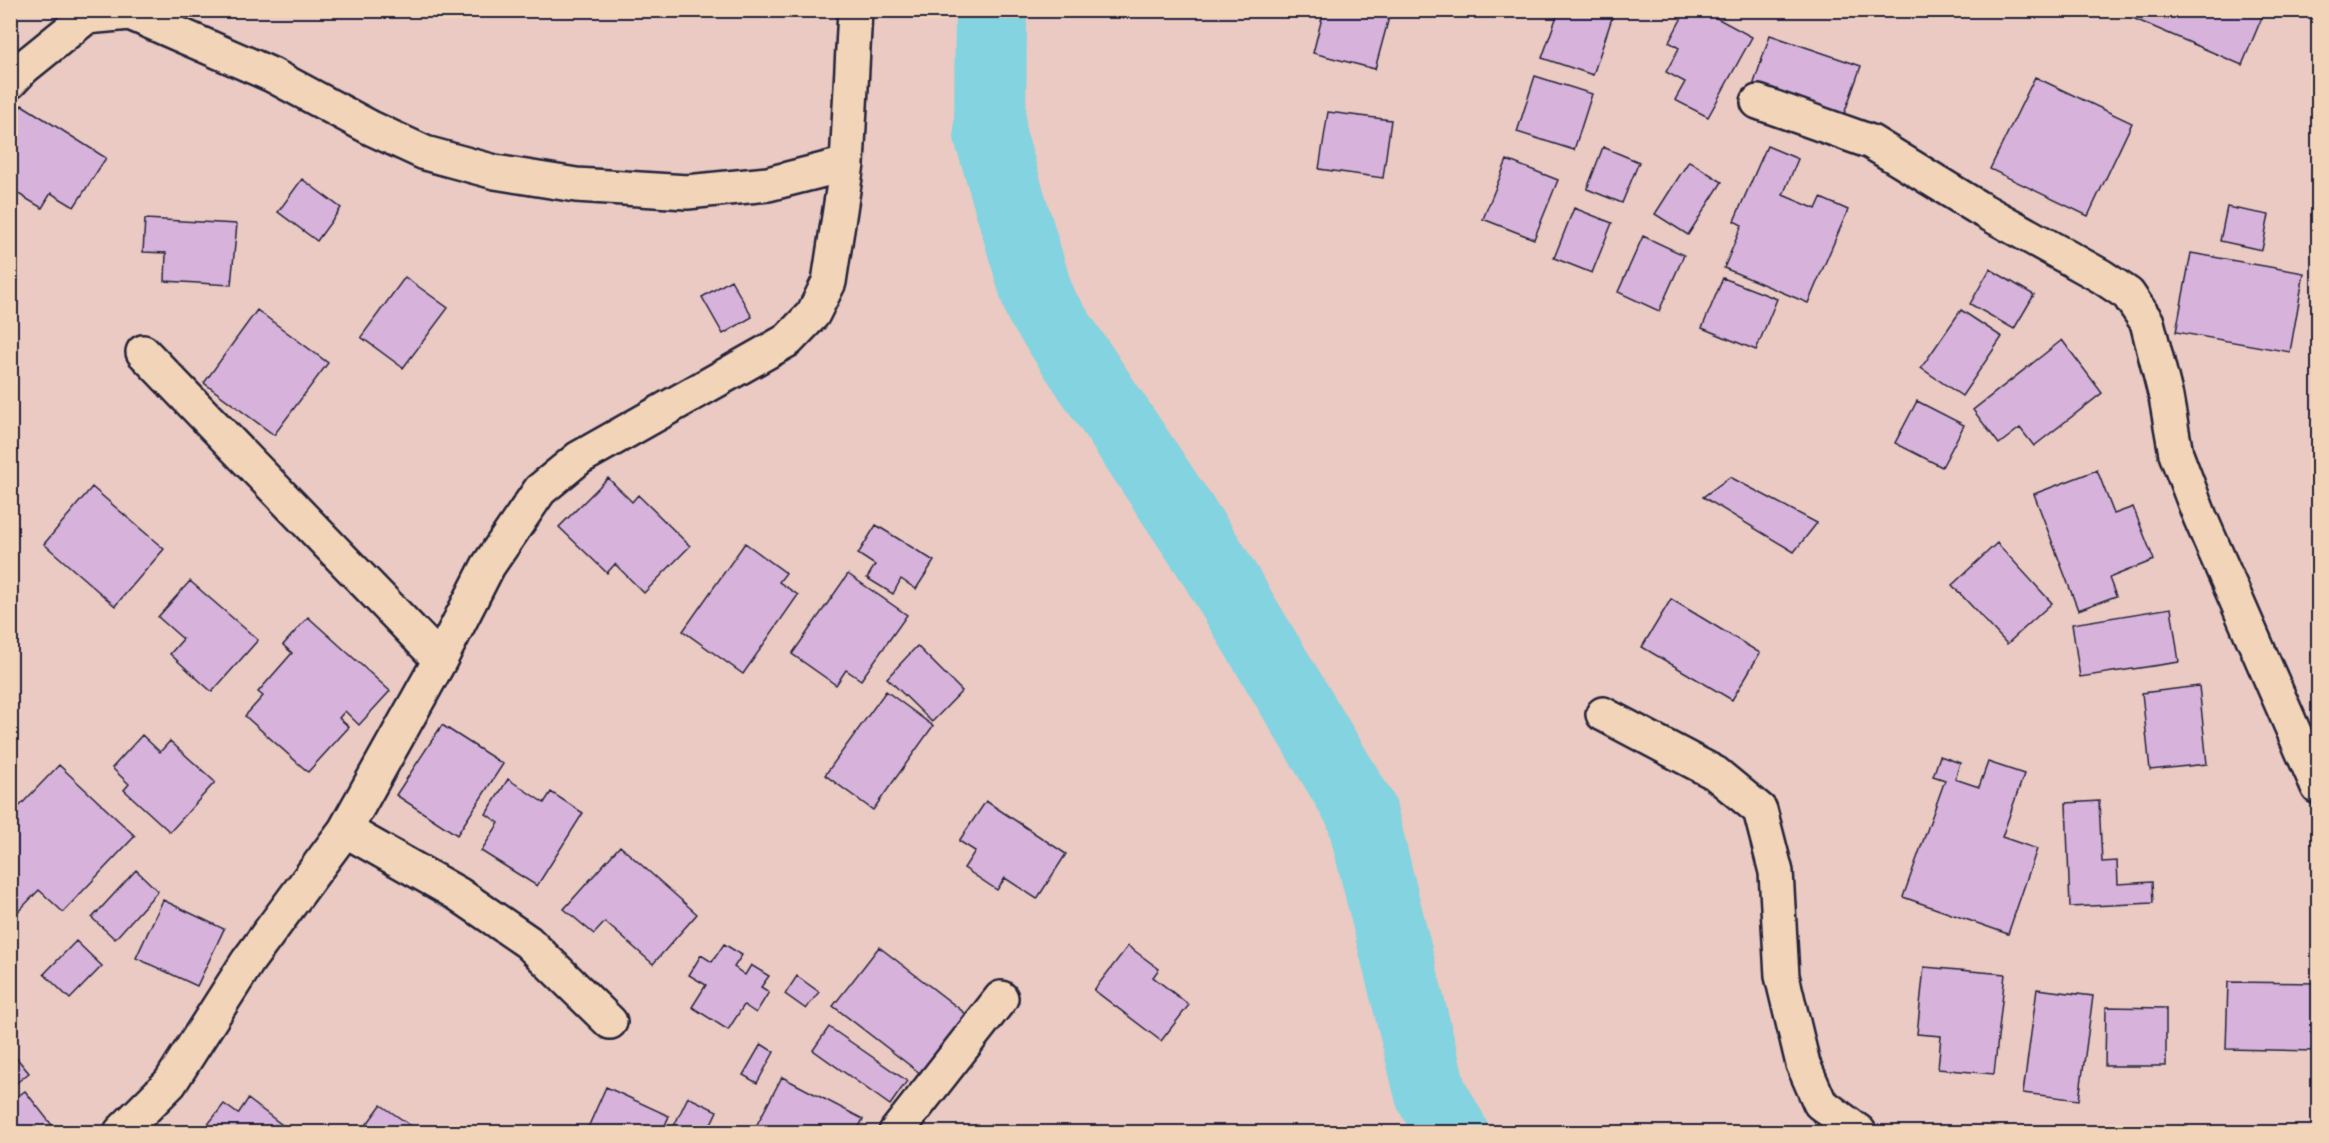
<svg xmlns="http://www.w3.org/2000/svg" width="2329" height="1143" font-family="Pangolin,sans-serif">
	<rect width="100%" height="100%" fill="#eacac2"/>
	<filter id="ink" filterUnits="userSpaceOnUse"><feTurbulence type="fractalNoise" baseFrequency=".0167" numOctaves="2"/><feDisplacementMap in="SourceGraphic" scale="12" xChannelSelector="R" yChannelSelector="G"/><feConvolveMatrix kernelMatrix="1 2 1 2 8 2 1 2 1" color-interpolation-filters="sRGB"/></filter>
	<g filter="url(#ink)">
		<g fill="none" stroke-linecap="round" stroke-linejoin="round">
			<path stroke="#83d3e0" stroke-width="72" d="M991,10L990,135L1040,304L1209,557L1361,811L1431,1094L1452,1132"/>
		</g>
		<path fill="#d7b2db" stroke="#22223b" stroke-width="1.5" d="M1324,10H1391L1375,69L1313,53Z
			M1559,10L1614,12L1593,75L1542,58Z
			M1686,10H1702L1752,37L1708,117L1675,100L1685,82L1666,72L1679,48L1669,42Z
			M2114,10H2265L2242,65Z
			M1770,35L1861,66L1843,117L1753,86Z
			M1535,76L1592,94L1574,150L1517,132Z
			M2035,77L2132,123L2088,216L1990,169Z
			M22,105L106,158L74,207L51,193L42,208L10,189V122Z
			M1328,112L1391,120L1383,178L1319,169Z
			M1767,146L1798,159L1783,195L1816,209L1821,198L1848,210L1808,303L1724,268L1742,225L1734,221Z
			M1603,147L1639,162L1622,203L1587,189Z
			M1507,160L1558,180L1534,239L1483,219Z
			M1689,161L1722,182L1688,235L1655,214Z
			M302,179L341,208L317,241L278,212Z
			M2227,207L2269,215L2262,250L2220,241Z
			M1574,208L1612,223L1592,273L1554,258Z
			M145,219L237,224L231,285L165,281L166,253L143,252Z
			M1643,236L1684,255L1659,311L1618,292Z
			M2191,253L2304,273L2290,352L2176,332Z
			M1990,269L2034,295L2014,329L1970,304Z
			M405,277L448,308L403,368L361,337Z
			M1723,278L1777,299L1756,350L1702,328Z
			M731,280L752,317L723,334L702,297Z
			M257,310L328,363L274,435L204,383Z
			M1961,310L2002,337L1962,396L1921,368Z
			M2062,340L2102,393L2034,446L2020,428L1999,444L1973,410Z
			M1917,401L1964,425L1942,467L1895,443Z
			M2097,470L2114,514L2133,507L2154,560L2109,578L2116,596L2078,610L2034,494Z
			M1730,477L1817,523L1794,552L1703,497Z
			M608,478L632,502L638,495L690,546L644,593L615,564L607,573L559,527Z
			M92,487L164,549L115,606L44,544Z
			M876,525L934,561L916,589L901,579L893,594L867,578L875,565L858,554Z
			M745,543L786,573L779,582L798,595L743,674L683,631Z
			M1997,543L2052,603L2007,644L1952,585Z
			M848,574L907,615L861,680L846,670L836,685L792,654Z
			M190,581L258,640L212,692L170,654L183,639L158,617Z
			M1671,599L1760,653L1732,700L1642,647Z
			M2171,608L2179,662L2080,677L2072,624Z
			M308,617L390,691L359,725L345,711L339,718L349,727L308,772L245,716L263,696L258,692L292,653L283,645Z
			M917,646L962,691L932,722L887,678Z
			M2199,686L2207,764L2150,770L2142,693Z
			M886,691L933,726L873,810L825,775Z
			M442,725L503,764L457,835L396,795Z
			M142,735L160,752L170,741L215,782L170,832L124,790L129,784L112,768Z
			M1940,756L1960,763L1955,779L1979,787L1988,762L2024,774L2002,837L2037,849L2008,934L1903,897L1945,780L1933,776Z
			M59,765L135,836L63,912L39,890L10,920V816Z
			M508,779L544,803L551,792L583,813L537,886L481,851L499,823L486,814Z
			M986,801L1066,854L1037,899L1005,878L997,890L964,868L975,851L959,841Z
			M2099,801L2102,862L2117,861L2118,884L2152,882L2153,903L2070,907L2066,803Z
			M620,846L697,914L653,964L605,922L594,934L564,909Z
			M136,870L158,891L115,939L92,918Z
			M163,900L224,929L197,986L136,958Z
			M76,941L102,966L70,999L44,974Z
			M724,944L742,955L734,967L745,975L751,965L769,976L761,987L769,992L756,1013L744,1005L728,1030L692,1007L706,985L689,975L701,955L712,962Z
			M1128,946L1159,969L1153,977L1189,1005L1161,1041L1094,990Z
			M879,947L966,1014L921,1074L833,1006Z
			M1924,967L2005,974L1994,1074L1938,1069L1941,1036L1917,1034Z
			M797,976L819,992L806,1009L785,994Z
			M2228,982L2318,983V1051L2226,1049Z
			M2037,989L2093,996L2079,1100L2023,1093Z
			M2106,1007L2166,1008V1066H2105Z
			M829,1027L907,1081L890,1105L813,1050Z
			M761,1044L774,1052L757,1083L743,1075Z
			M10,1050L29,1073L10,1088Z
			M782,1077L863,1119L856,1132H753Z
			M606,1087L669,1116L662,1132H586Z
			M25,1091L55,1129L50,1132H10V1102Z
			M688,1097L717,1111L707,1132H671Z
			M248,1099L286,1128L283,1132H202L224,1104L238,1114Z
			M381,1105L420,1132H361Z"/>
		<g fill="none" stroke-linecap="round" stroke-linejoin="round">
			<g stroke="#22223b" stroke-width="38">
				<path id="street" d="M10,82L23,68L86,17L130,13L272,75L371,128L425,153L495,172L576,185L687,192L768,184L847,164
					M1758,102L1871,142L1977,207L2101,276L2128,294L2147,322L2166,397L2176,454L2200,517L2318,787
					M143,352L440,660
					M1603,714L1715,773L1760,810L1776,872L1782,976L1803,1064L1820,1103L1859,1132
					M345,830L458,894L528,942L610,1022
					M121,1132L170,1083L248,961L345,830L440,660L488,566L540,490L579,458L788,340L813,314L829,282L847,164L855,10
					M896,1132L1001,998"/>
			</g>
			<use href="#street" stroke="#f2d4b8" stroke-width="33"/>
		</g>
	</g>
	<rect width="2329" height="1143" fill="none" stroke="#f2d4b8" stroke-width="36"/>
	<rect x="18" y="18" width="2293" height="1107" fill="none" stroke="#22223b" stroke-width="2" filter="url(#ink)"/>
</svg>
